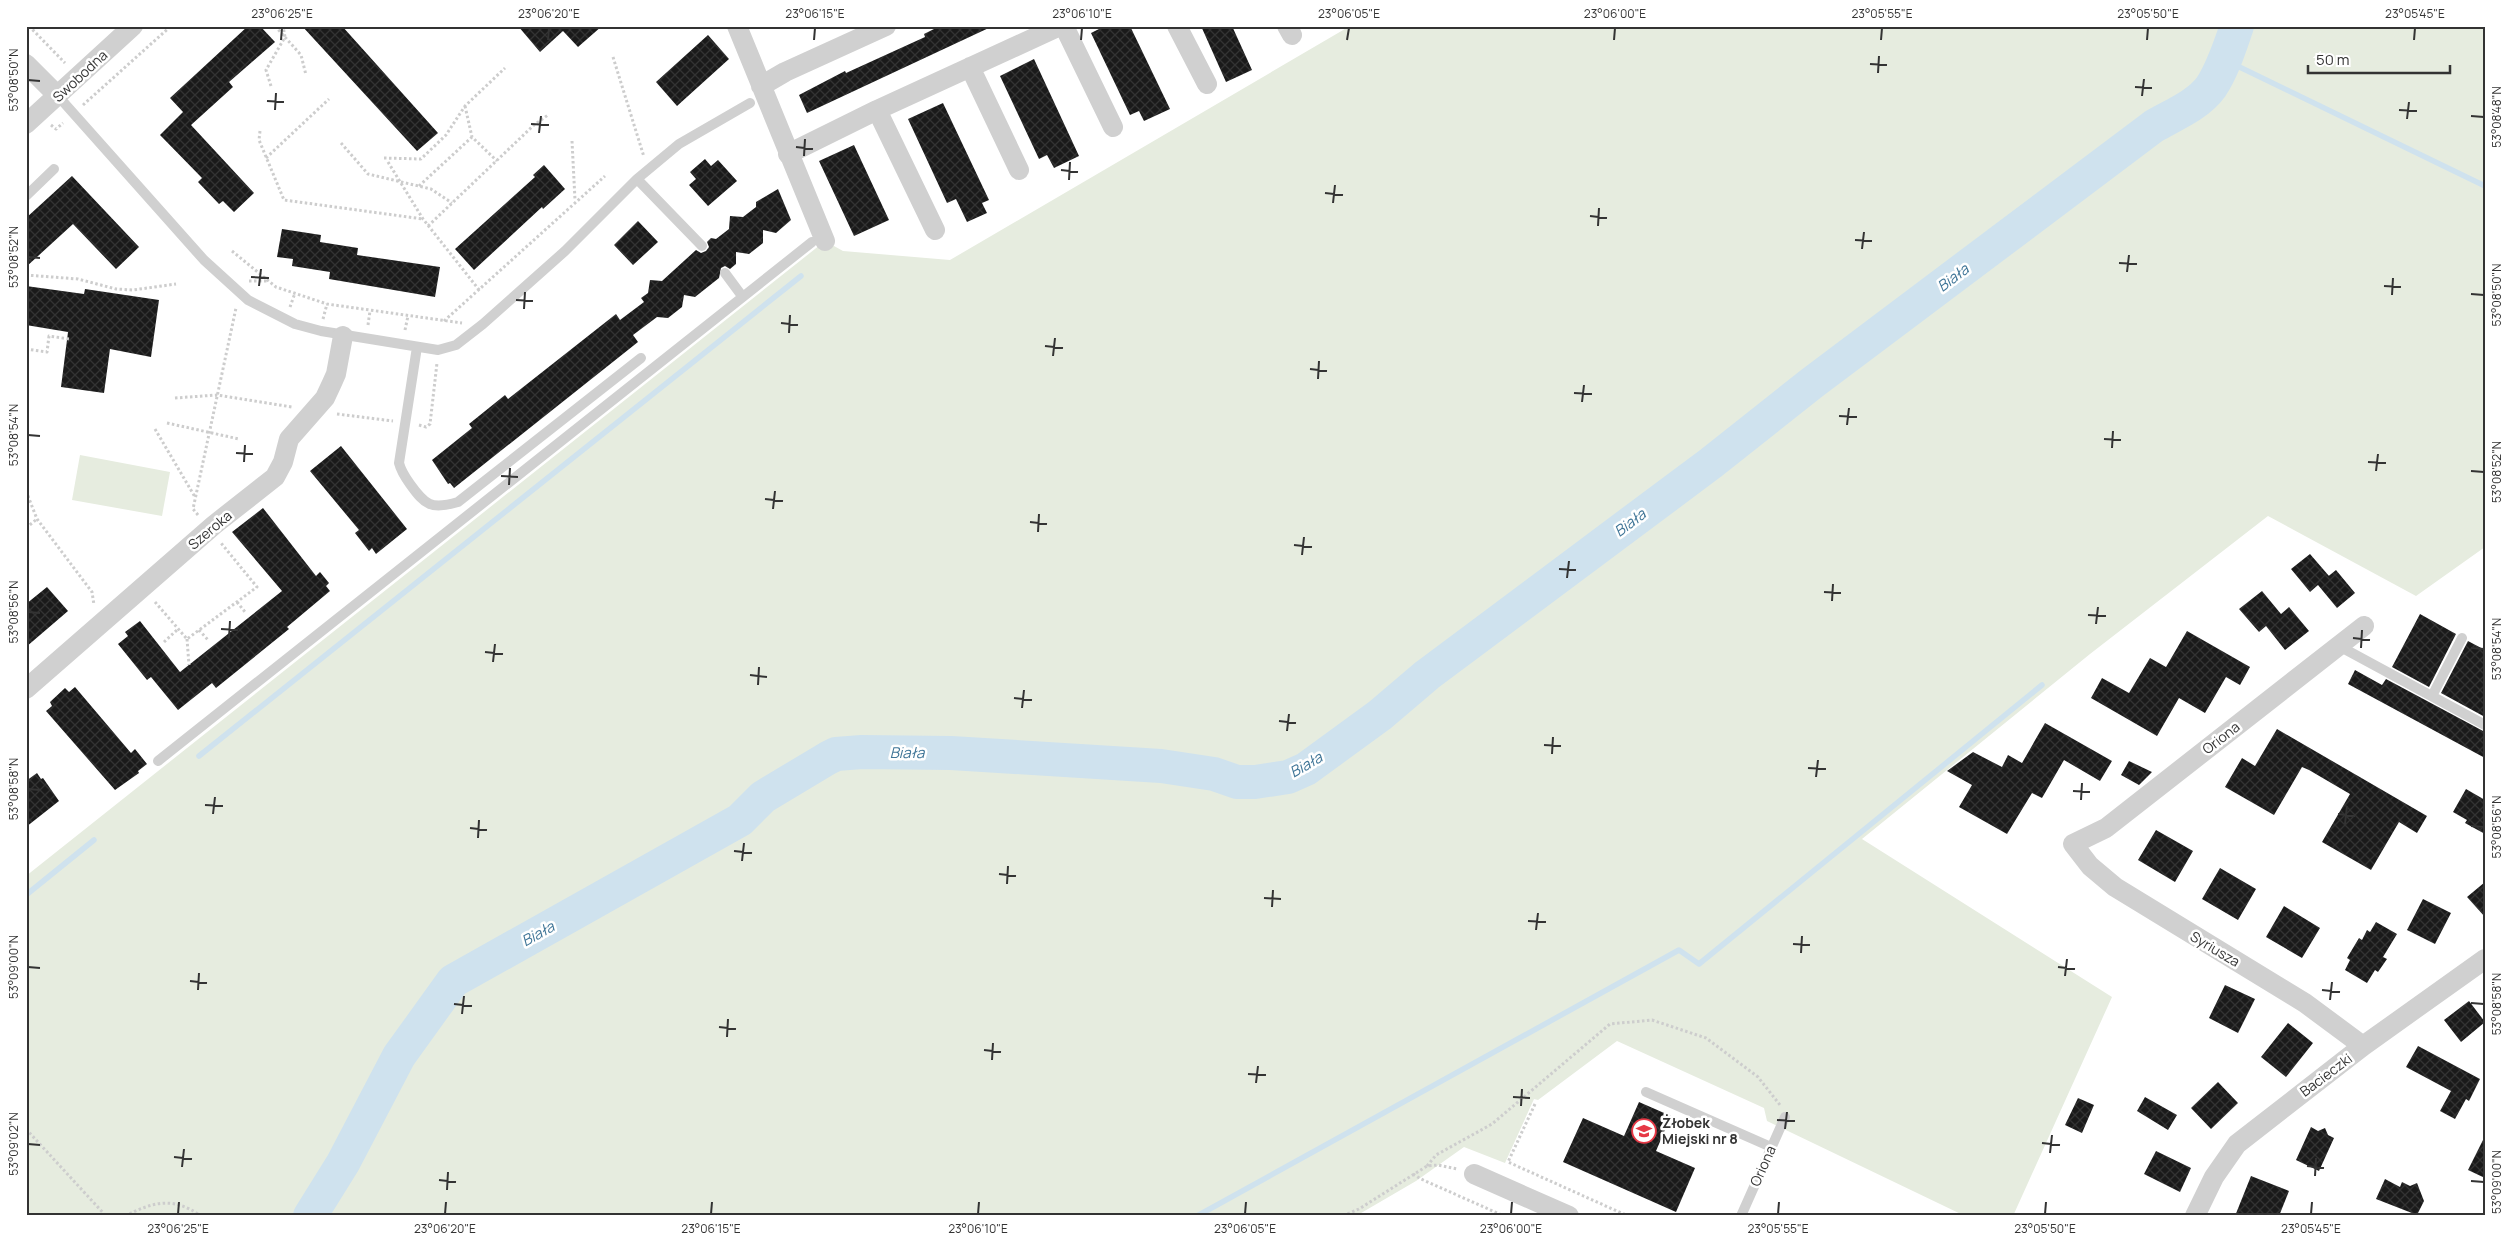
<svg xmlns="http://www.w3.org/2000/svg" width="2511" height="1242" font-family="Manrope,sans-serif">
	<defs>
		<pattern id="building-cross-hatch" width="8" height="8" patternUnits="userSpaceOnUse" patternTransform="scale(1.25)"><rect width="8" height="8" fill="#1a1a1a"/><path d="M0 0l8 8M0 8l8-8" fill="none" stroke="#333"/></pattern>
	</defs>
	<rect width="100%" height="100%" fill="#fff"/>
	<path fill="#e6ecdf" d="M1350,26H2485V547L2416,596L2268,516L2090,654L1862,839L2112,997L2013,1216H1965L1767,1121L1764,1108L1617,1041L1538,1100L1534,1099L1505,1163L1464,1147L1416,1181L1356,1216H26V876L825,241L843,251L950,260Z
		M80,455L170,472L162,516L72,500Z"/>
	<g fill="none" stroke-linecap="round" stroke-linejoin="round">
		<path stroke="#cfe2ee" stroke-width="5.5" d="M2225,60L2485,186
			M199,756L801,276
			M26,895L94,840
			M1197,1216L1679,950L1699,964L2042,685"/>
		<path stroke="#cfe2ee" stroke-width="34" d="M310,1216L343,1163L399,1056L453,981L740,820L763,797L828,758L836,754L862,752L951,753L1161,766L1214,774L1237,782H1255L1288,777L1306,769L1380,715L1427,675L1711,463L1812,383L2154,126C2173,115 2198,105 2211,87C2223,69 2230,46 2237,26"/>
	</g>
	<path fill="url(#building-cross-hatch)" d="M248,26H260L275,42L229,82L233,87L191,125L254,193L234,212L223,201L219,204L198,182L202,178L160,135L183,112L170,98Z
		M302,26H342L438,133L417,151Z
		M518,26H602L578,47L563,31L540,52Z
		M940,26H993L807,113L799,95L845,71L846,73L925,37L924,34Z
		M1105,26H1130L1170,109L1144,121L1139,111L1130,115L1091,33Z
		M1201,26H1232L1252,70L1226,82Z
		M708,35L729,59L677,106L656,82Z
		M1034,59L1079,156L1054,168L1047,155L1039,159L1000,76Z
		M943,103L989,200L982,203L987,213L967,222L956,199L947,203L908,119Z
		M854,145L889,220L854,236L819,161Z
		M705,159L711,166L718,160L737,181L708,206L689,185L696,179L690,172Z
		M544,165L565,189L543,209L542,207L474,270L455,249L535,177L533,175Z
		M72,176L139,247L116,269L73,224L26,267V218Z
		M778,189L791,220L776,233L763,230V243L749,254L736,252V264L730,269L725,266L721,268L719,278L695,297L684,295L682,307L668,318L657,317L633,335L638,342L454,488L450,483L448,484L432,460L472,428L469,424L505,395L508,399L616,314L620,320L644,302L641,298L648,293L650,280L662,281L696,250L701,253L706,251L709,247L707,242L711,238L716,239L729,229L730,216L743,217L756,207V202Z
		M638,221L658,242L633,265L614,245Z
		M282,229L321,235L320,242L358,248L357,255L440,267L435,297L329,279L330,272L292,266L293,259L277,257Z
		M26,286L84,294L85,289L159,300L151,357L110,349L104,393L61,387L68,332L26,325Z
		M341,446L407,529L376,554L372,548L369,551L355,533L359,530L310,471Z
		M263,508L316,576L320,572L329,583L326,586L330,591L287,627L289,629L216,688L212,683L178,710L151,677L147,680L118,644L128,636L125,632L140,621L180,672L282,591L232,532Z
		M2310,554L2329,576L2320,583L2336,570L2355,593L2337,608L2318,585L2310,592L2291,569Z
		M47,587L68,611L26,647V604Z
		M2262,591L2281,614L2289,607L2309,631L2285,650L2266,626L2259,632L2239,609Z
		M2420,614L2456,634L2429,687L2392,667Z
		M2187,631L2250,667L2240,685L2226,677L2205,713L2179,698L2157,736L2091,698L2102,678L2129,693L2150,658L2166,667Z
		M2468,641L2485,650V717L2441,693Z
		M2355,670L2382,685L2386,679L2485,732V758L2348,684Z
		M75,687L131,753L135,749L147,764L138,771L139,773L115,790L46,711L52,706L50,702L65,688L69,692Z
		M2045,723L2112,761L2100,781L2064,760L2042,798L2032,793L2007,834L1959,807L1972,785L1947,771L1973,752L2002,767L2008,755L2022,763Z
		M2277,729L2427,816L2417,833L2399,822L2371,870L2322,842L2350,794L2309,770L2302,767L2274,815L2225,787L2242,758L2255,766Z
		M2129,761L2152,772L2139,785L2121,775Z
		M37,773L41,779L43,778L59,801L26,827V781Z
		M2466,789L2485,800V834L2465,823L2467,820L2453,812Z
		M2156,830L2193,851L2175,882L2138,860Z
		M2220,868L2256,889L2238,920L2202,899Z
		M2485,882V917L2467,897Z
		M2423,899L2451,913L2435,944L2407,930Z
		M2284,906L2320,928L2302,958L2266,937Z
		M2376,922L2397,934L2383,957L2387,959L2378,972L2375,970L2367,983L2345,970L2350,960L2347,958L2359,938L2362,940L2367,930L2370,932Z
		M2225,985L2255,999L2238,1033L2209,1018Z
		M2469,1001L2485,1022L2461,1042L2444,1020Z
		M2288,1023L2313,1043L2286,1077L2261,1057Z
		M2418,1046L2480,1079L2469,1101L2466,1099L2455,1119L2440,1111L2451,1091L2406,1067Z
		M2218,1082L2238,1103L2211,1129L2191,1108Z
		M2145,1097L2177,1115L2168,1130L2137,1111Z
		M2078,1098L2094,1105L2082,1133L2065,1125Z
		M1639,1102L1671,1116L1656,1151L1695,1168L1676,1212L1563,1162L1583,1118L1624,1136Z
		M2311,1127L2318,1131L2325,1128L2328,1135L2334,1138L2319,1171L2296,1160Z
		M2485,1136V1178L2468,1170Z
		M2156,1151L2191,1168L2180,1192L2144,1174Z
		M2251,1176L2289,1191L2279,1216H2235Z
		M2385,1179L2400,1187L2402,1182L2410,1186L2417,1183L2424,1201L2417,1215L2376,1199Z"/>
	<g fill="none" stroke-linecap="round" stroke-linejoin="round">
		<path stroke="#cdcdcd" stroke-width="3" stroke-dasharray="2.5 2.5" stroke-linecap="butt" d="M29,26L65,63
			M275,26L301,55L306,75
			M613,57L644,157
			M271,86L266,70L285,37L283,26
			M83,105L171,26
			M465,106L472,137L497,161
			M51,125L56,129L63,123
			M260,131L259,140L284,200L423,219
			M572,141L575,200
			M341,143L368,174L431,189L452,203
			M266,158L329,99
			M384,158L421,159L446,135L465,106L505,68
			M388,162L423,219L480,291
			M419,186L472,137
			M428,226L534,125L548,115
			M232,251L276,287L327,304L462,323
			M26,275L78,279L116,289L133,290L176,284
			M249,281H268
			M290,307L295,293
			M323,319L327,304
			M444,321L605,176
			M368,325L370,311
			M405,330L408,316
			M26,349L47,352L49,336L69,339
			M175,398L217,395L292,407
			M337,414L393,421
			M167,423L239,439
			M419,425L426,427L430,424L437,363
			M155,429L195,497
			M26,491L37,519L92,592L94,605
			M198,515L193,509L236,308
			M26,528L37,519
			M155,602L187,639L257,587L221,543
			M237,602L245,612
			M199,630L209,641
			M187,639L189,665
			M164,642L178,629
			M1535,1104L1508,1162L1628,1216
			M26,1129L106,1216
			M1427,1166L1436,1155L1492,1124L1610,1024L1652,1020L1706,1038L1758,1077L1780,1105
			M1413,1174L1421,1179L1504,1216
			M125,1216C153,1202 173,1196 201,1216
			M1343,1216L1359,1209L1427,1166L1438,1165L1457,1169"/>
		<path stroke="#d0d0d0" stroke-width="10" d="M58,96L204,260L248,300L295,324L321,331L438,350L456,345L483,324L565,251L637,179L679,144L750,103
			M637,179L702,246
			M26,196L54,169
			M725,273L742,296
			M417,347L399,463C401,471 405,477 410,484C425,505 431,510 458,502L641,358
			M2339,646L2485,725
			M2432,696L2462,638
			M158,761L812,242
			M1646,1092L1771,1147
			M1741,1216L1785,1117"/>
		<path stroke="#d0d0d0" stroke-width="20" d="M737,26L825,241
			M1064,26L1113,127
			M1177,26L1207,84
			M1287,26L1292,35
			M26,64L58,96
			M970,67L1019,170
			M761,86L785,72L886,26
			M877,110L935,230
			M26,124L133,26
			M788,154L877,110L1060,26
			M26,689L214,525L275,477L283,462L289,439L325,398L332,383L336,374L343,336
			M2363,1046L2305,1003L2115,887L2090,866L2073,844L2106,828L2364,626
			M1474,1174L1569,1216
			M2195,1216L2214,1177L2237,1144L2363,1046L2485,959"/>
	</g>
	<path fill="none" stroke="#333" stroke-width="2" d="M281,40L282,28M548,40L549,28M814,40L815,28M1081,40L1082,28M1347,40L1349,28M1614,40L1615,28M1881,40L1882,28M2147,40L2148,28M2414,40L2415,28M1870,64L1887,65M1878,73L1879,56M28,80L40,81M2135,87L2152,88M2142,96L2144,79M267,101L284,102M275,110L276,93M2399,110L2417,111M2471,116L2484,117M2407,119L2409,102M531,124L549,125M539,133L541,116M796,147L813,149M804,156L805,139M1061,170L1078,172M1069,180L1070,162M1325,193L1343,195M1333,203L1335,185M1590,216L1607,218M1598,226L1599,208M1855,240L1872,241M1862,249L1864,232M28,257L40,258M2119,263L2137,264M2127,272L2129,255M251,277L269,278M259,286L261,269M2384,286L2401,287M2471,294L2484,295M2392,295L2393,278M516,300L533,301M524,309L525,292M781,323L798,325M789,333L790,315M1045,346L1063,348M1053,356L1055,338M1310,369L1327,371M1318,379L1319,361M1574,393L1592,394M1582,402L1584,385M1839,416L1857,417M1847,425L1849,408M28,435L40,436M2104,439L2121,440M2112,448L2113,431M236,453L253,454M244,462L245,445M2368,462L2386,463M2376,471L2378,454M2471,471L2484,472M501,476L518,477M509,485L510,468M765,499L783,501M773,509L775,491M1030,522L1047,524M1038,532L1039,514M1294,545L1312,547M1302,555L1304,537M1559,569L1576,570M1567,578L1569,561M1824,592L1841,593M1832,601L1833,584M28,612L40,613M2088,615L2106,616M2096,624L2098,607M221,629L238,630M229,638L230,621M2353,638L2370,640M2361,648L2362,630M2471,648L2484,649M485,652L503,654M493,662L495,644M750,675L767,677M758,685L759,667M1014,698L1032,700M1022,708L1024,690M1279,721L1296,723M1287,731L1289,714M1544,745L1561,746M1552,754L1553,737M1808,768L1826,769M1816,777L1818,760M28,789L40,790M2073,791L2090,792M2081,800L2082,783M205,805L223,806M213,814L215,797M2338,814L2355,816M2345,824L2347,806M2471,826L2484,827M470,828L487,830M478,838L479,820M734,851L752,853M742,861L744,843M999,874L1016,876M1007,884L1008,866M1264,898L1281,899M1272,907L1273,890M1528,921L1546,922M1536,930L1538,913M1793,944L1810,945M1801,953L1802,936M28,967L40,968M2058,967L2075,969M2065,976L2067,959M190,981L207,983M198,990L199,973M2322,990L2340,992M2330,1000L2332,982M2471,1003L2484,1004M454,1004L472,1006M462,1014L464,996M719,1027L736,1029M727,1037L728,1019M984,1050L1001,1052M992,1060L993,1043M1248,1074L1266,1075M1256,1083L1258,1066M1513,1097L1530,1098M1521,1106L1522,1089M1777,1120L1795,1121M1785,1129L1787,1112M2042,1143L2060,1145M28,1144L40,1145M2050,1153L2052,1135M174,1157L192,1159M2307,1166L2324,1168M182,1167L184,1149M2315,1176L2316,1158M439,1180L456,1182M2471,1181L2484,1182M447,1190L448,1172M178,1214L179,1202M445,1214L446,1202M711,1214L712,1202M978,1214L979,1202M1245,1214L1246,1202M1511,1214L1512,1202M1778,1214L1779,1202M2045,1214L2046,1202M2311,1214L2312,1202"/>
	<defs>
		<g id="school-ring" transform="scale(1.25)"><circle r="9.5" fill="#fff" stroke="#e63946" stroke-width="1.5"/><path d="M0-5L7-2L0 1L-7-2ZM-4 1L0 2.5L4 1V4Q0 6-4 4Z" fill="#e63946"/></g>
	</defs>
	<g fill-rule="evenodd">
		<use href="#school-ring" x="1644" y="1131"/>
	</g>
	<g text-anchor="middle" stroke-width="5" stroke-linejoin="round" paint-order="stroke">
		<g font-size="14" fill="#333" stroke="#fff">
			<text transform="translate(80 76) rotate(-43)" y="5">Swobodna</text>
			<text transform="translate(210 530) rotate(-40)" y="5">Szeroka</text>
			<text transform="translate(2221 738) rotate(-38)" y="5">Oriona</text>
			<text transform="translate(2215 949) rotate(31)" y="5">Syriusza</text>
			<text transform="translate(2326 1075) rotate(-37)" y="5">Bacieczki</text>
			<text transform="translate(1763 1166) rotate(-66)" y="5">Oriona</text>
		</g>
		<g font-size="14" font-weight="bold" fill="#333" stroke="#fff" text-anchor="start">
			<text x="1662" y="1128">Żłobek<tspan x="1662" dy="16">Miejski nr 8</tspan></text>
		</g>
		<g font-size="15" font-style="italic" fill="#3f7597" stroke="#fff">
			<text transform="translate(1953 278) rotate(-37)" y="5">Biała</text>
			<text transform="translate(1630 523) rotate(-37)" y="5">Biała</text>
			<text x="907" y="758">Biała</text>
			<text transform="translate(1306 765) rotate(-30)" y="5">Biała</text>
			<text transform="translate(538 934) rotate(-29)" y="5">Biała</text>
		</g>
	</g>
	<rect width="2511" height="1242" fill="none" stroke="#ffffff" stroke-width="55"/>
	<path d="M2308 65v8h142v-8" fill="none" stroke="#333333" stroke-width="2.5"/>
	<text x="2316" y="65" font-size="15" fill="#333333" stroke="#ffffff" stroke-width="4" paint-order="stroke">50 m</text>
	<rect x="28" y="28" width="2456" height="1186" fill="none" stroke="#333" stroke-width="2"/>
	<g font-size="12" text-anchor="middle" fill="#333">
		<text x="282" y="18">23°06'25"E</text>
		<text x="549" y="18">23°06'20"E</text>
		<text x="815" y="18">23°06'15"E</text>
		<text x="1082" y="18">23°06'10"E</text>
		<text x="1349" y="18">23°06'05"E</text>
		<text x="1615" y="18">23°06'00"E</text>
		<text x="1882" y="18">23°05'55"E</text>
		<text x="2148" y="18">23°05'50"E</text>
		<text x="2415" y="18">23°05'45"E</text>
		<text transform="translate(14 80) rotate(-90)" y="4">53°08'50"N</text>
		<text transform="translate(2497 117) rotate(-90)" y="4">53°08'48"N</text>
		<text transform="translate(14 257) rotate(-90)" y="4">53°08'52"N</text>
		<text transform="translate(2497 295) rotate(-90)" y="4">53°08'50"N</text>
		<text transform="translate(14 435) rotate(-90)" y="4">53°08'54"N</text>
		<text transform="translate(2497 472) rotate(-90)" y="4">53°08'52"N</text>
		<text transform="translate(14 612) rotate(-90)" y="4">53°08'56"N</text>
		<text transform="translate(2497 649) rotate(-90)" y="4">53°08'54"N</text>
		<text transform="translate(14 789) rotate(-90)" y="4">53°08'58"N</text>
		<text transform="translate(2497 827) rotate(-90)" y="4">53°08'56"N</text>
		<text transform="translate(14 967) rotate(-90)" y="4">53°09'00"N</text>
		<text transform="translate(2497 1004) rotate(-90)" y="4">53°08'58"N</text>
		<text transform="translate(14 1144) rotate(-90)" y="4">53°09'02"N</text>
		<text transform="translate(2497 1182) rotate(-90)" y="4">53°09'00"N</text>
		<text x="178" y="1233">23°06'25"E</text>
		<text x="445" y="1233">23°06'20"E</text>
		<text x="711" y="1233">23°06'15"E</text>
		<text x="978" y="1233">23°06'10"E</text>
		<text x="1245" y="1233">23°06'05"E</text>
		<text x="1511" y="1233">23°06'00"E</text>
		<text x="1778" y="1233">23°05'55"E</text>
		<text x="2045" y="1233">23°05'50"E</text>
		<text x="2311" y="1233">23°05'45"E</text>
	</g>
</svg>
